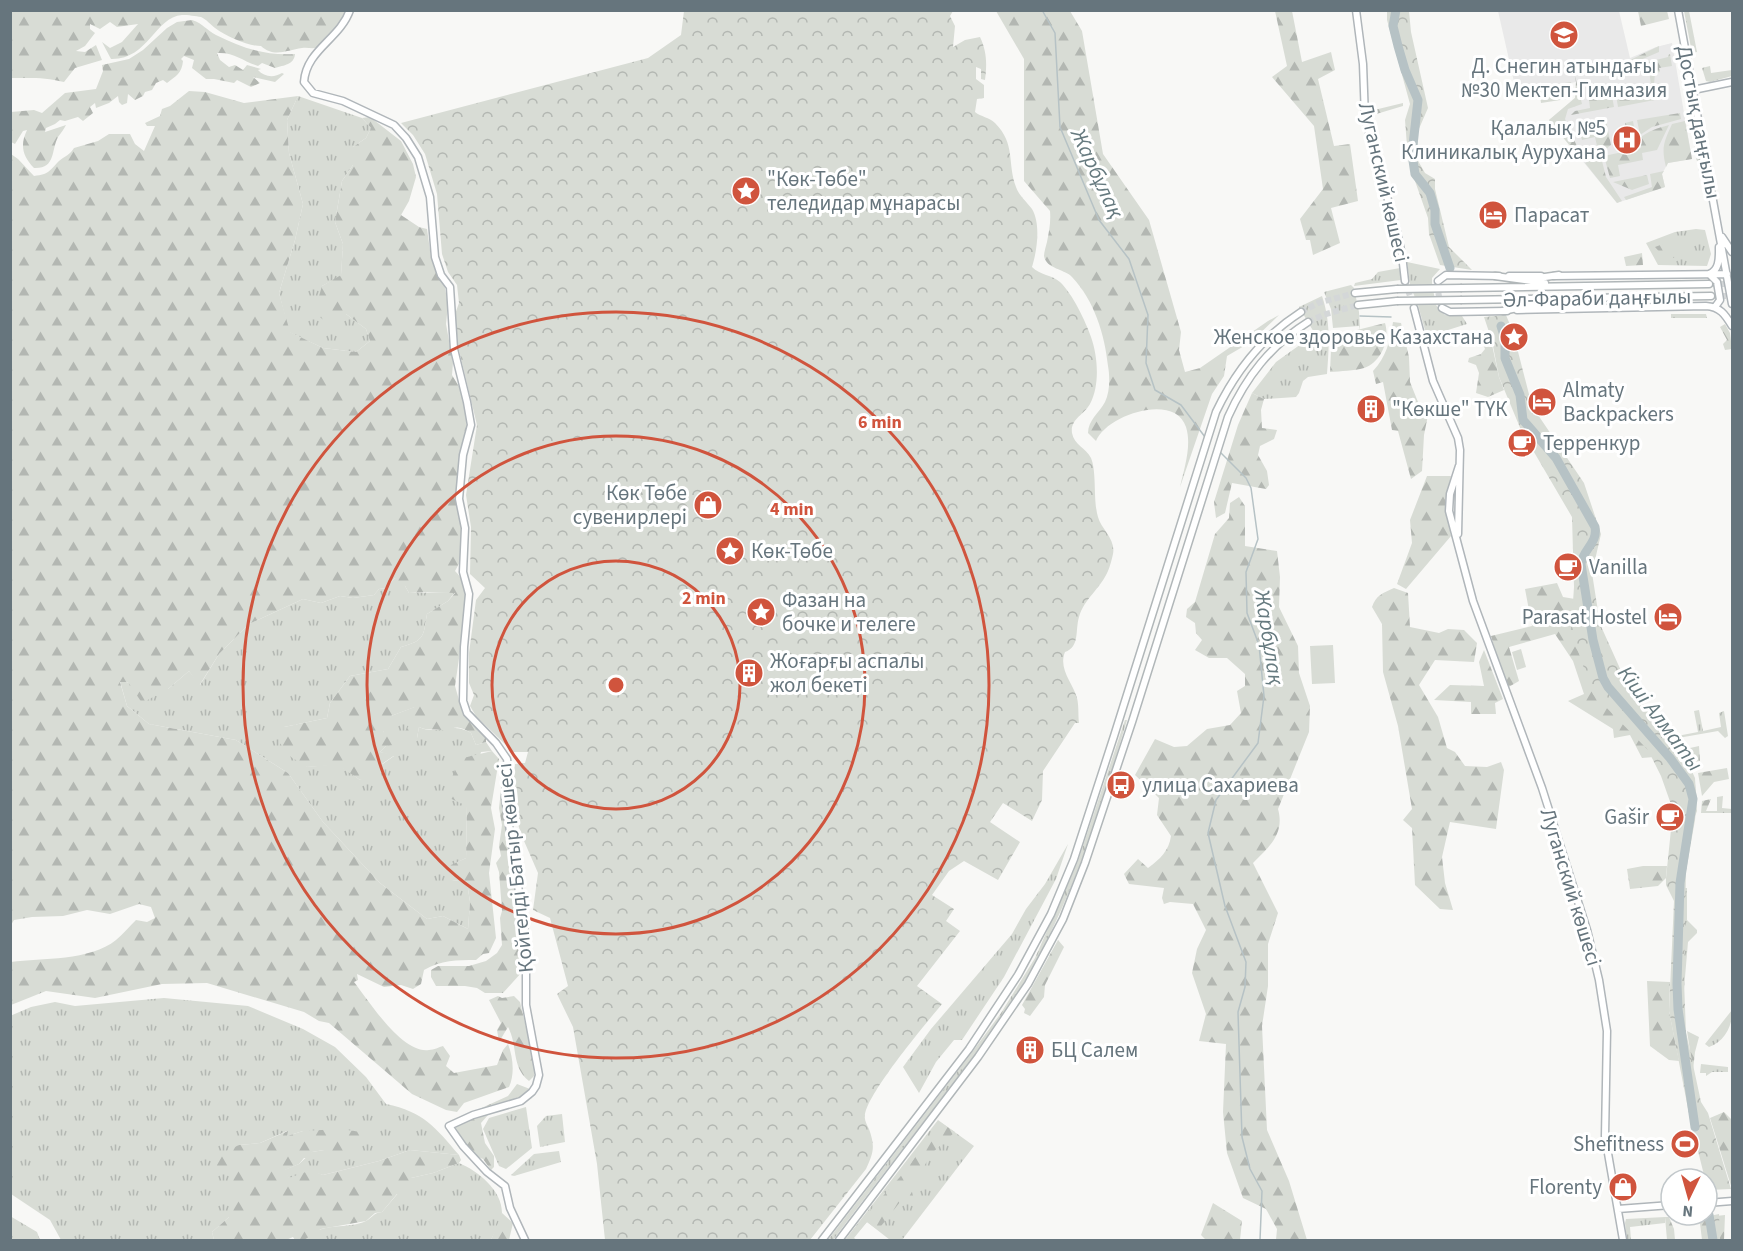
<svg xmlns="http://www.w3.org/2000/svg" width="1743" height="1251" font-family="'Source Sans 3',sans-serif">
	<defs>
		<pattern id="grass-tufts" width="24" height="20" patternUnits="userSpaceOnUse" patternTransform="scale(1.5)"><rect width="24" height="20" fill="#d8dcd5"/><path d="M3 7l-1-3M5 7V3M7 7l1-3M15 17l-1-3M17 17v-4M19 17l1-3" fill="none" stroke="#b3b7b2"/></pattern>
		<pattern id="forest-firs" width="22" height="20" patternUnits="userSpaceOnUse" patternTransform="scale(1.5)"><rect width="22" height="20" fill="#d8dcd5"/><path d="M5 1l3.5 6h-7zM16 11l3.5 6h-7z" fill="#b3b7b2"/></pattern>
		<pattern id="park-crowns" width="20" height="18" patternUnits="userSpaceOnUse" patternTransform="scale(1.5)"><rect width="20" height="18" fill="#d8dcd5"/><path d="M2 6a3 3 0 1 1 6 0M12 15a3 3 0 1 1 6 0" fill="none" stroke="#b3b7b2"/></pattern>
	</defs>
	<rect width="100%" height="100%" fill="#f8f8f6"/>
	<path fill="#e9e9e9" d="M1498,11H1619L1630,58L1656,47L1672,43L1692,159L1668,163L1662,174L1665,187L1617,203L1549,120L1575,98L1576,82L1517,95Z"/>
	<path fill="url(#grass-tufts)" d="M1684,11H1689L1697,52L1692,53Z
		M1710,66L1711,73L1732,70V76L1710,82L1706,81L1702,68Z
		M298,96L362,118L371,128L366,138L353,147V165L342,181L335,222L343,244L341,276L322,286L346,314L366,329L370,341L356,352L323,348L289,332L279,293L295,240L303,204L289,153L287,120Z
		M1687,107H1691L1702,172H1699Z
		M1696,229L1705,230L1711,254L1707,266L1658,265L1646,243L1675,232Z
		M1407,262L1440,269L1432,278V284L1410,285Z
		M1400,268L1401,280L1354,286L1355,283L1372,279L1378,272Z
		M1351,285L1354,288L1359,312L1360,330L1359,326L1333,328L1331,309L1324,292Z
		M1322,296C1331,322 1329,347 1327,374L1308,377L1303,381L1299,393L1296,397L1264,399L1252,393L1276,362L1315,334L1299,307Z
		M1418,305H1436L1445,315L1462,316L1467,324L1448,330L1443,337L1428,341Z
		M395,578L405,586L409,593L455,592L448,601L427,614C423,637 425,640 401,647L388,669L350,676L330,703L327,718L284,727L307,767L338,764L360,780L394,756L380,752L386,746L383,732L391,716L417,706V738L419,727C438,736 450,721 471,733L476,745L486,742L492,751L481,752L467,806L466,858L452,865V880L467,882L470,902L468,929L443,916L427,919L380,883L323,822L288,773L236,740L149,724L127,706L120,681L168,689L189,671L200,685L219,654L249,624L303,599L321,603L340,596L353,598L374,595L379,589L386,588Z
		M1699,710L1703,731L1721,727L1719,713L1724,711L1728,736L1725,738L1718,731L1678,738L1677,736L1698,732L1694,711Z
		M1125,720H1127C1103,802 1078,882 1038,958C1013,1006 978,1050 946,1093C908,1142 870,1191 833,1240H828L970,1055L1001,1013L1035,958L1078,861Z
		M1699,746L1700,761L1693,762L1681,750Z
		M1068,844L1056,879L1004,977L962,1040H954L936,1062L919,1093L903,1067L931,1029L1012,934L1026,909L1045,884Z
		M1684,888H1687V920L1697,930V933L1688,942L1684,989Z
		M164,998L248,1006L303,1029L335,1047L366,1077L386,1104C424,1112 435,1127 459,1155L410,1150L379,1161L323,1175L310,1171L289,1179L284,1170L299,1164L312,1152L324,1150L303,1131L287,1136V1131L260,1143L239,1145L214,1173H229V1217L212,1232L214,1240H61L50,1220L11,1194L10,1016L31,1007L55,1002L75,1006Z
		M1732,1010C1733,1026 1724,1042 1709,1047L1705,1044Z
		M1701,1064L1728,1067V1072H1712L1706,1076V1073H1700Z
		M526,1107L532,1148L506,1169L499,1166L483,1129L489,1118Z
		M562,1114L565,1142L540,1147L537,1126L546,1116Z
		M938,1120L974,1146L902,1240H890L867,1222L854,1238L857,1240H845Z
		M559,1151L561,1162L514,1176L511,1175L534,1154Z
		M459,1163C478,1171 502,1190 502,1213C502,1222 494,1233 491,1240H304C320,1221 348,1230 366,1221C373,1217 373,1213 382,1212L411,1178L433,1173Z
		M10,1216L37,1232L40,1240H11Z
		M1665,1217V1223L1630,1227L1631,1240H1627L1625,1223L1626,1219Z"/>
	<path fill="url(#forest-firs)" d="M10,11H345C343,19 329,41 321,46C314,50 309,47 302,48C287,50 274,58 261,46C248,46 227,37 215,28C211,25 206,19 201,17C196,16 188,15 182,15C155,17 148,60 111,59L102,42L110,48L122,42L138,24L117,27L110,22L100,29L90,24V29L95,33L85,46L76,51L85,52L96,45L102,60L75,68L64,82C45,77 31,78 11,78Z
		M996,11H1070L1082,31L1103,154L1149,220L1181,332L1179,350L1185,372L1200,368L1268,321L1279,315L1251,342L1227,356L1224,376L1212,394L1180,487C1184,469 1192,446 1186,427C1175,392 1106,415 1096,441L1088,433C1088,420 1099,413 1105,402C1110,392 1110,377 1108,366C1105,335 1094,300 1072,277C1065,269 1046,269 1044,256C1044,252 1046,246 1047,242C1049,231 1051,222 1050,211L1024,181V59Z
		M1275,11H1292L1302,62L1331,52L1335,70L1318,79L1334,146L1350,144L1358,201L1331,208L1340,243L1313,255L1310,240H1306L1300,219L1323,189L1314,126L1272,77L1287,66Z
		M1638,11H1667L1669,19L1641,26Z
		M192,20C204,24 206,30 216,35C242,48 266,56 295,54C294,65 284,65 275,68L262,63L258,66C242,61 235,52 217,53L220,60L229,67L235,65L243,70L247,65L261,69L258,70C264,77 274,78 282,73L284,74L275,82L253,77L260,83L251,87L237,80L234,83L214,79H206L192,68L194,60L184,56L181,59L183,61C182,73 176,76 167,83L163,80L156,83L152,90L145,92L143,96L135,100L128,94L127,103L122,105L119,102L118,96L109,103L96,108L95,103L90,107L93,113L83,121L78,117L65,121L60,120L55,124L46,128L45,132L66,125C64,129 61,133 58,137C51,150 56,169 34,168C22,155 20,145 27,130L23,131L15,144L11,142V112L34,110L42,113L65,93L96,89L103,71L102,65L129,59L143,50L167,28L177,22Z
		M1659,46V52L1638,61L1630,60Z
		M1670,54L1672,66L1659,68L1660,72L1655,73L1654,85H1651L1648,62L1668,57V55Z
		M1574,72L1582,104L1568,109L1565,119L1579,151L1585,158L1582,161L1549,120L1575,98L1576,82Z
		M1658,83H1662L1665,98L1618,107L1616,95L1658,88Z
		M189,91L205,92L244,103L298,96L287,120L289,153L303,204L295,240L279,293L290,332L323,348L356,352L370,341L366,329L346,314L328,323L314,313L322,286L341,275L343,244L335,222L342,181L353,165V147L366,138L371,128L362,118L370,117L401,141L413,164L416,177L409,201L401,215L419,227L427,229L431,257L445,288L448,305L446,324L453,363L452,375L460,388L465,409L467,427L459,463L455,497L462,532L461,560L455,571C464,579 466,591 467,603L455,686L463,714L486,737V742L476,745L471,733C461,727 456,725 446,732C438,727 429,732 419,727L417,738L413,745L406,743L404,733L410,724L406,718L415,707L391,716L390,725L383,732L396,738L395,745L386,746L380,752L395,755L382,764V773L360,780L338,765L307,767L291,757L279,742L284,727L327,718L330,703L350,676L388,669L401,647C425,640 423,637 427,614L448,601L455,593L427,592L409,593L405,586L397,585L395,578L385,588L379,589L374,595L353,598L340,596L321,603L303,599L249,624L219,654L199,686L189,671L168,689L142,703L128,682H120L127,706L149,724L236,740L288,773L323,822L380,883L427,919L443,916L468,929L470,902L467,882L452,880L446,876L451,865L466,858L467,806L445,796L459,759L492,751L499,759L491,808L495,829L489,873L496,938L489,953L483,954L476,960C457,960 441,960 424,970L421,984L413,989L401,985L384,987L357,974L358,980L354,982C369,1001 402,1054 429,1050C434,1050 439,1047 443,1046L450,1056L446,1066L454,1073L497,1065L503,1050L508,1044C513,1057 515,1074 509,1087L464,1103L457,1112L446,1110L412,1094L329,1023L319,1021L304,1012L207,983L162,984L95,998L46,991L11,1005V962C42,958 90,961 116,940C123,934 130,926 136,920L147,922L155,918L151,907L139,904L110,914L87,910L63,916L32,917L14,920L11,925V154L18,159L34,176C50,174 49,171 59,161C65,156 70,155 74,148L98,141L109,134H130L135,144L144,151L155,126H147L145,123L160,116L162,109L170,106Z
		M1612,96L1614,107L1571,115L1575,111L1590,108L1589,100Z
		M1403,103V106L1373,115L1369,119L1367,115L1370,111Z
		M1680,113L1681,119L1652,127L1640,135L1637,120Z
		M1606,120L1611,145L1606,149L1588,156L1584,149L1597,146L1595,137L1582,140L1578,125Z
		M1633,121L1637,144L1629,145L1625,123Z
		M1685,121L1692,159L1668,163L1666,167C1661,147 1664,142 1672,124Z
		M1669,125L1657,150L1642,153L1643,160L1618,165L1620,176L1610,178L1604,156L1641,148L1640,138C1648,131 1658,128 1669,125Z
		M1595,158L1602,161L1606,177L1622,201L1617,203L1585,163Z
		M1664,171L1662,174L1665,187L1626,200L1624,197L1652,187L1650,174Z
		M1647,175L1649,184L1632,190L1613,182Z
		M1671,241L1678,242L1674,258H1665L1655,247Z
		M1642,253L1643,265L1626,266L1624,257Z
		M1671,314H1706L1707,318H1671Z
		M1393,322L1401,323L1409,357L1410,382L1418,402L1428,415L1424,435L1422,471L1411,479L1398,431L1392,430L1383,382L1376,384L1373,371C1386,357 1390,342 1393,322Z
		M1385,323C1390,339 1382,362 1364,368C1354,371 1341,371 1330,372L1331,350L1334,338L1337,340V335Z
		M1725,324L1730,333L1732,349L1725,350L1723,344L1727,340L1720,327Z
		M1489,331L1499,377L1504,390L1488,397L1476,393L1479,373L1476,365L1468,362L1469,358L1481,354L1485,349L1481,339Z
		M1252,393L1264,399L1261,410L1262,428L1277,430L1274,439L1260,446L1258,455L1267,471L1269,485L1266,489L1232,483L1225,513L1216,518L1214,502L1238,425Z
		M1427,476H1451L1445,503L1451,536L1406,589L1397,584L1412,543L1410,520Z
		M1239,497L1245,506V546L1277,551L1280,577L1279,607L1298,646L1299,673L1310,706L1309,732L1278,809C1285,834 1269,847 1253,863L1278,913L1268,944V986L1262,1026L1267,1130L1289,1181L1307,1240H1276L1277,1229L1266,1209L1243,1198L1227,1153L1223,1112L1226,1044L1199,1041L1206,1014L1192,973L1197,949L1206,930L1193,904L1170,902L1164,904L1162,898L1164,888L1129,884L1124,874L1138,859L1148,868C1160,859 1169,851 1171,836L1157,815L1159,798L1135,775L1155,739L1174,747L1187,746L1207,729L1230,725L1241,713L1237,691L1245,686V674L1227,658H1209L1195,650L1202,640L1196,633L1195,623L1186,617L1187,609L1195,602L1215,534L1229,518L1230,503Z
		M1557,583L1563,597L1575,599L1654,757L1642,758L1630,735L1614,738L1613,729L1568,701L1584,694L1573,661L1555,634L1509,647L1519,681L1507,688L1491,636L1532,626L1525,589Z
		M1394,588L1408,593L1410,627L1439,633L1448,629L1464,630L1477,643L1474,662L1435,660L1419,685L1438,717L1447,748L1455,752L1465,766L1487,767L1501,762L1504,770L1496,829L1450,822L1442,857L1445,883L1453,910L1440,909L1415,885L1412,828L1403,820L1412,809L1398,726L1383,672L1382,624L1372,607C1376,595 1383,593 1394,588Z
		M1484,650L1503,699L1495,703L1496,714H1471V702L1434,700L1450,685L1484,686L1479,662Z
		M1650,717L1657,718L1670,738L1672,749L1690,767L1695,778L1697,811L1691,827Z
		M504,763L506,770L510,848L522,925L523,956L522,972L503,993H485L477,988L465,986H436L431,977V970L438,966H469L486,961L497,953L502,945L500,918L502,911L499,872L496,863L501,856L499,846L502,825L499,808Z
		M1727,768L1729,779L1714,782L1702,796L1698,773Z
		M1723,796L1722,808L1732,809V813H1701L1702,801L1711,799L1706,811H1717V797Z
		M1643,866H1667L1666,878L1658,886L1630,889L1627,869Z
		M1058,940L1064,947L1045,985L1044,997L1030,1016L1024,1013L1025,1009L1022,1005Z
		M1647,981L1670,982L1669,1011L1679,1061L1669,1060L1650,1046Z
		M498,996L502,998L514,996L520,1002L536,1069L534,1076L529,1081C511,1067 518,1045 508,1027L499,1042L497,1030L501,1023L489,1000Z
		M1687,1031L1699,1037L1695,1052L1693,1070Z
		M517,1084L530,1089L532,1098L488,1115L481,1123L485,1143L494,1156V1167L491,1170L483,1159C469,1154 458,1134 453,1121L508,1096Z
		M1724,1112L1732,1120V1189L1710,1118Z
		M940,1122L955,1132L932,1153L911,1188L913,1196L900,1202L878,1230L867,1222L860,1230H853L907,1169Z
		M340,1129L361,1132L369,1137L357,1143L354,1150L332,1154L324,1150L312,1152L311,1158H304L299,1164L285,1170L289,1178L311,1170L323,1175L379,1161L410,1150L459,1155L461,1160L459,1163L433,1173L411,1178L413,1196L397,1194L382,1212L375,1213L366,1221L321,1229L304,1240H295L293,1237L286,1240H214L212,1232L229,1217V1174L213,1173L222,1153L239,1145L260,1143L288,1131L287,1136L303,1131Z
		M1213,1203L1242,1221L1240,1240H1206L1201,1235Z
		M502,1213L513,1223L509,1240H491Z
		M1699,1215H1707L1712,1240H1702Z
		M1725,1215L1724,1240H1720L1716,1216Z
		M1665,1217H1669L1674,1229L1675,1240H1667Z"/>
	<path fill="url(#park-crowns)" d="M684,11H953L950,16L955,26L953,47L965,40L980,37C987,52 987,64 985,80L981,79V69L976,67V79L984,85V98L977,99L975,112C981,117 989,117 995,123C1016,144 1007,163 1016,187C1019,196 1027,202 1032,209C1041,224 1037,251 1032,267C1040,275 1052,275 1060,282C1072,293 1086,322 1091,337C1098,357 1100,385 1090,404C1084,415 1070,419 1072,433C1074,445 1086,448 1091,458C1097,472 1093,501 1098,517C1101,529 1116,539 1113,554C1112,559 1110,566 1108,571C1101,588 1084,599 1079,617C1075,630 1080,647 1065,652C1058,669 1073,683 1077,698C1079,706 1078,715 1079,723H1075L1043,771L1042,800L1032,821L1003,803L990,822L1020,842L998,880L964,861L949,871L932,895L954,909L946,921L960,931L917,986L942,1004C927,1022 865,1096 865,1116C864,1119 867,1125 869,1129C875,1146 874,1152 866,1169L810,1240H605L597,1164L573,1027L557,994L568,986L550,918L533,910L538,873L521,834L511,800L515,764L525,763L528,752H513L476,716L470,706L474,695L469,683V653L476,600L485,588L470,574L471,527L466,495L477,425L458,346L455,314L459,303L457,285L448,272L442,254L437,194L425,154L413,135L401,123L648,58L681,35Z
		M1387,11H1409L1411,32L1428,108L1418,131L1417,159L1425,173L1435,179V189L1449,247L1472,270L1440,265L1429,234L1428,218L1415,181L1407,146L1405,120L1410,104L1387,20Z
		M1506,315L1513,332L1532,406L1584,483L1601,534L1592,573L1600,624L1622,673L1686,765L1695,784L1697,799L1695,820L1686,871L1684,981L1686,1032L1701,1102L1708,1113L1731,1189L1708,1190L1707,1179H1705L1690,1119L1669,1011L1674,901L1666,885V878L1673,810L1661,776L1648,750L1593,694L1571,631L1574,587L1572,517L1521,430L1499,377L1492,341L1484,317Z
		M1719,1214L1720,1240H1709L1705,1217Z"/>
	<path fill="#d8dcd5" d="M1571,82L1573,98L1541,103L1539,87Z
		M1432,284L1436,305H1418L1410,285Z
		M1333,645L1335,683L1312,684L1310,646Z
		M1521,649L1526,667L1517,670L1512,652Z"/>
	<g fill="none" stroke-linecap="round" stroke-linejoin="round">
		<path stroke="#b6c2c5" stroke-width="1.5" d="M1042,10L1055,33L1060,127L1099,220L1129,259L1148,315L1146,363L1155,390L1181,405L1205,437
			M1360,316L1391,317
			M1219,451L1246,478L1251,488L1258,539L1246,572L1247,613L1259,645L1264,696L1258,743L1216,800L1208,833L1225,906L1246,962L1245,987L1238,1012L1242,1137L1250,1169L1262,1191L1260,1240"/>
		<path stroke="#b6c2c5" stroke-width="9" d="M1396,10L1393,26L1398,46L1405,70L1418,100L1412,154L1415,174L1430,193L1435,210V224L1450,268
			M1501,326L1505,339V358L1520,395L1523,420L1556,458L1595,527C1598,543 1583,549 1581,564L1593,640L1603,678L1608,687L1670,758L1689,784L1693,799L1680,883L1677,984L1678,1009L1695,1127
			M1709,1215L1713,1240"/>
		<path stroke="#d4d7d8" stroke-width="6" stroke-dasharray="6 3" stroke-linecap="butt" d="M1405,281L1413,305
			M1437,284L1440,303L1442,308"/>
		<path stroke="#d4d7d8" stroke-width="6" stroke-dasharray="6 3" stroke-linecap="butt" d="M1712,284H1732
			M1711,296H1732
			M1301,312L1318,303L1355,293
			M1308,322L1323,315L1358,305"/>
		<g stroke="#b0b6ba" stroke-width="9">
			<path id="secondary" d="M350,10C340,39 306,50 304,82L313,93L343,101L394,125L406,138L418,157L430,197L435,257L441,275L450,287L454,349L467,402L471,425L463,455L459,499L465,528L463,572L469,594L464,647L463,701L467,713L496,743L507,759L508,767L505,798L526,939V1005L539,1075L536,1086L532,1092L521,1101L473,1115L449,1126L463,1146L487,1172L505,1186L510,1208L525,1240
				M1356,10L1363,64L1365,118L1397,232L1402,255L1405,281
				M1678,10L1732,304
				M1693,90L1732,82
				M1722,237L1732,252
				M1709,274C1720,270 1719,257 1719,247
				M1709,274L1717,282L1720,300L1715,307
				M1509,276H1541
				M1554,276L1727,274
				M1438,281L1446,275L1499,276
				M1414,308L1433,381L1458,438L1460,450L1458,534
				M1442,308L1450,312L1507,311
				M1517,310L1706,306C1720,307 1725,314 1732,326
				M1459,466L1450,494L1449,511L1473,601L1542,788L1587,930L1599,980L1607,1031L1605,1136L1623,1240
				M1707,1203L1732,1201
				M1618,1209L1671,1205"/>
		</g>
		<g stroke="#b1b7b9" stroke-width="9">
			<path id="primary" d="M1495,276L1545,283
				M1531,279L1559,275
				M1462,288L1709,284
				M1355,293L1397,289
				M1462,300L1711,296
				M1358,305L1397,301
				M1537,306L1558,308
				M1503,311L1546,302
				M822,1240L969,1049L1018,975L1051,914L1074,859L1114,736L1216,412C1236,370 1262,337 1301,312
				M839,1240L978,1057L1028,984L1063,919L1085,863L1132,722L1228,417C1246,377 1270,346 1308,322"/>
		</g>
		<use href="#secondary" stroke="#fff" stroke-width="6"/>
		<use href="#primary" stroke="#fff" stroke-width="6"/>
		<g stroke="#b1b7b9" stroke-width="9" stroke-linecap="butt">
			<path id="primary-bridge" d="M1397,289L1462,288
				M1397,301L1462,300"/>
		</g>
		<use href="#primary-bridge" stroke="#fff" stroke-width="6"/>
	</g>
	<g fill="none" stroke="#d0543d" stroke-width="3">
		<circle cx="616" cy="685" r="124"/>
		<circle cx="616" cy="685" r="249"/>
		<circle cx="616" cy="685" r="373"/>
	</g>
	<defs>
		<g id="school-disc" transform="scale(1.5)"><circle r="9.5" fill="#d0543d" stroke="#fff"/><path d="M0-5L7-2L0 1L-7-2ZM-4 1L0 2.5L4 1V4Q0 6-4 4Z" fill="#fff"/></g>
		<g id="hospital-disc" transform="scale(1.5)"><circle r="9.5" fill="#d0543d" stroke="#fff"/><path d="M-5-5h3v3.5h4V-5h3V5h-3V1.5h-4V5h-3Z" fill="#fff"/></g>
		<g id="sight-disc" transform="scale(1.5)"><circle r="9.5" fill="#d0543d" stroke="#fff"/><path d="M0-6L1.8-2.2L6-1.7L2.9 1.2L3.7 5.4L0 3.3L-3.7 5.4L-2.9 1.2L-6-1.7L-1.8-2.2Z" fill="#fff"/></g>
		<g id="hotel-disc" transform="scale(1.5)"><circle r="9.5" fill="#d0543d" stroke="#fff"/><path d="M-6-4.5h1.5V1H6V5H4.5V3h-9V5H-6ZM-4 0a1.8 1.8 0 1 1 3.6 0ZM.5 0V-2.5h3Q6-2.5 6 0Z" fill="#fff"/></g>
		<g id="building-disc" transform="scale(1.5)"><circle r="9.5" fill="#d0543d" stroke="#fff"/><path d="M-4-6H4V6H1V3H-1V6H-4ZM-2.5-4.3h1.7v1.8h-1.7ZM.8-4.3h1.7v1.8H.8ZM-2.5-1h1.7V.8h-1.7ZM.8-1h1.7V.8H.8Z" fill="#fff"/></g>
		<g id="cafe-disc" transform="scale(1.5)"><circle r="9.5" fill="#d0543d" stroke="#fff"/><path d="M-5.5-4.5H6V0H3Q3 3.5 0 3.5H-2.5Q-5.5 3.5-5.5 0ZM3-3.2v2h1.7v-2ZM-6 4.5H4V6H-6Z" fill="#fff"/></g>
		<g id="shop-disc" transform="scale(1.5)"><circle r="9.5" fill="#d0543d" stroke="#fff"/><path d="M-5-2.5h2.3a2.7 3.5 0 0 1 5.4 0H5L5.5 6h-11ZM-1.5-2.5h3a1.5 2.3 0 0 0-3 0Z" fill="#fff"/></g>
		<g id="bus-disc" transform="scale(1.5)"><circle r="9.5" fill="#d0543d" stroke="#fff"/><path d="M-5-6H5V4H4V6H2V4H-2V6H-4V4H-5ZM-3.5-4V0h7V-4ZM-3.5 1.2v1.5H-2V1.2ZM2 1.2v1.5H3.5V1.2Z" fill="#fff"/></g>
		<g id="stadium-disc" transform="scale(1.5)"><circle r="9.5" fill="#d0543d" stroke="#fff"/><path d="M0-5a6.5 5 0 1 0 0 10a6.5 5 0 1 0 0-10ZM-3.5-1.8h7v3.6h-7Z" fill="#fff"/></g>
	</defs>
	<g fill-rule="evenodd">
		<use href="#school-disc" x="1564" y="35"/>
		<use href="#hospital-disc" x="1627" y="140"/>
		<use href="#sight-disc" x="746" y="191"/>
		<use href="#hotel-disc" x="1493" y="215"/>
		<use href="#sight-disc" x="1514" y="337"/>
		<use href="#hotel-disc" x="1542" y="402"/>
		<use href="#building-disc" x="1371" y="409"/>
		<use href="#cafe-disc" x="1522" y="443"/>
		<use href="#shop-disc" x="708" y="505"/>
		<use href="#sight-disc" x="730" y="551"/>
		<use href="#cafe-disc" x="1568" y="567"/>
		<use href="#sight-disc" x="761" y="612"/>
		<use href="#hotel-disc" x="1668" y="617"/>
		<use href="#building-disc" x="749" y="673"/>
		<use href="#bus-disc" x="1121" y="785"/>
		<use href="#cafe-disc" x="1670" y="817"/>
		<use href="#building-disc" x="1030" y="1050"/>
		<use href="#stadium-disc" x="1685" y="1144"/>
		<use href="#shop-disc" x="1623" y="1187"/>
	</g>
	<g text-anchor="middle" stroke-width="6" stroke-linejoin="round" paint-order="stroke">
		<g font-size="21" fill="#66757d" stroke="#fff" text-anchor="start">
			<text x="1564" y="73" text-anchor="middle">Д. Снегин атындағы<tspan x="1564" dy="24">№30 Мектеп-Гимназия</tspan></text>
			<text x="1606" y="135" text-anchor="end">Қалалық №5<tspan x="1606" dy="24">Клиникалық Аурухана</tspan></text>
			<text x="767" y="186">"Көк-Төбе"<tspan x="767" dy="24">теледидар мұнарасы</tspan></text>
			<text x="1514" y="222">Парасат</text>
			<text x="1493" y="344" text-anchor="end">Женское здоровье Казахстана</text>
			<text x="1563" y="397">Almaty<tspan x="1563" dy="24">Backpackers</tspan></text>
			<text x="1392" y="416">"Көкше" ТҮК</text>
			<text x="1543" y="450">Терренкур</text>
			<text x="687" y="500" text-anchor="end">Көк Төбе<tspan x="687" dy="24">сувенирлері</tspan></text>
			<text x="751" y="558">Көк-Төбе</text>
			<text x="1589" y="574">Vanilla</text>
			<text x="782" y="607">Фазан на<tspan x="782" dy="24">бочке и телеге</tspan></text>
			<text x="1647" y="624" text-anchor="end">Parasat Hostel</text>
			<text x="770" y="668">Жоғарғы аспалы<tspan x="770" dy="24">жол бекеті</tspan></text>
			<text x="1142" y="792">улица Сахариева</text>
			<text x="1649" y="824" text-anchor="end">Gašir</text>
			<text x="1051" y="1057">БЦ Салем</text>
			<text x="1664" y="1151" text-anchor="end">Shefitness</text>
			<text x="1602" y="1194" text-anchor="end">Florenty</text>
		</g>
		<g font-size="21" fill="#66757d" stroke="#fff">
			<text transform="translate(1699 122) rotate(79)" y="7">Достық даңғылы</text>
			<text transform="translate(1384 182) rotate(77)" y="7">Луганский көшесі</text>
			<text transform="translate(1597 298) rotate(-1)" y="7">Әл-Фараби даңғылы</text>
			<text transform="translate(515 868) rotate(-96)" y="7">Қойгелді Батыр көшесі</text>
			<text transform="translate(1571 887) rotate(73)" y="7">Луганский көшесі</text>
		</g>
		<g font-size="22" font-style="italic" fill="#667a7f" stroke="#fff">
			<text transform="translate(1098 173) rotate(65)" y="8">Жарбұлақ</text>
			<text transform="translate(1270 637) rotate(81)" y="8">Жарбұлақ</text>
			<text transform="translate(1661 718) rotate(53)" y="8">Кіші Алматы</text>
		</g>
	</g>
	<circle cx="616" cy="685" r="9" fill="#d0543d" stroke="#fff" stroke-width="3"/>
	<g font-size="18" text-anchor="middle" font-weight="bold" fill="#d0543d" stroke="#fff" stroke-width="6" stroke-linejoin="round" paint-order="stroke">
		<text x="880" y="428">6 min</text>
		<text x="792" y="515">4 min</text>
		<text x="704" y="604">2 min</text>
	</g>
	<rect width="1743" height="1251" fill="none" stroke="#66757d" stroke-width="24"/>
	<g transform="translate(1689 1197) rotate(185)"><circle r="28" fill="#ffffff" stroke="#c2c8cb" stroke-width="1.5"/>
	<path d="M0-4.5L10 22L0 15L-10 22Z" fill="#d0543d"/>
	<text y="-9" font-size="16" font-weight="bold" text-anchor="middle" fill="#66757d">N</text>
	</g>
</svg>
